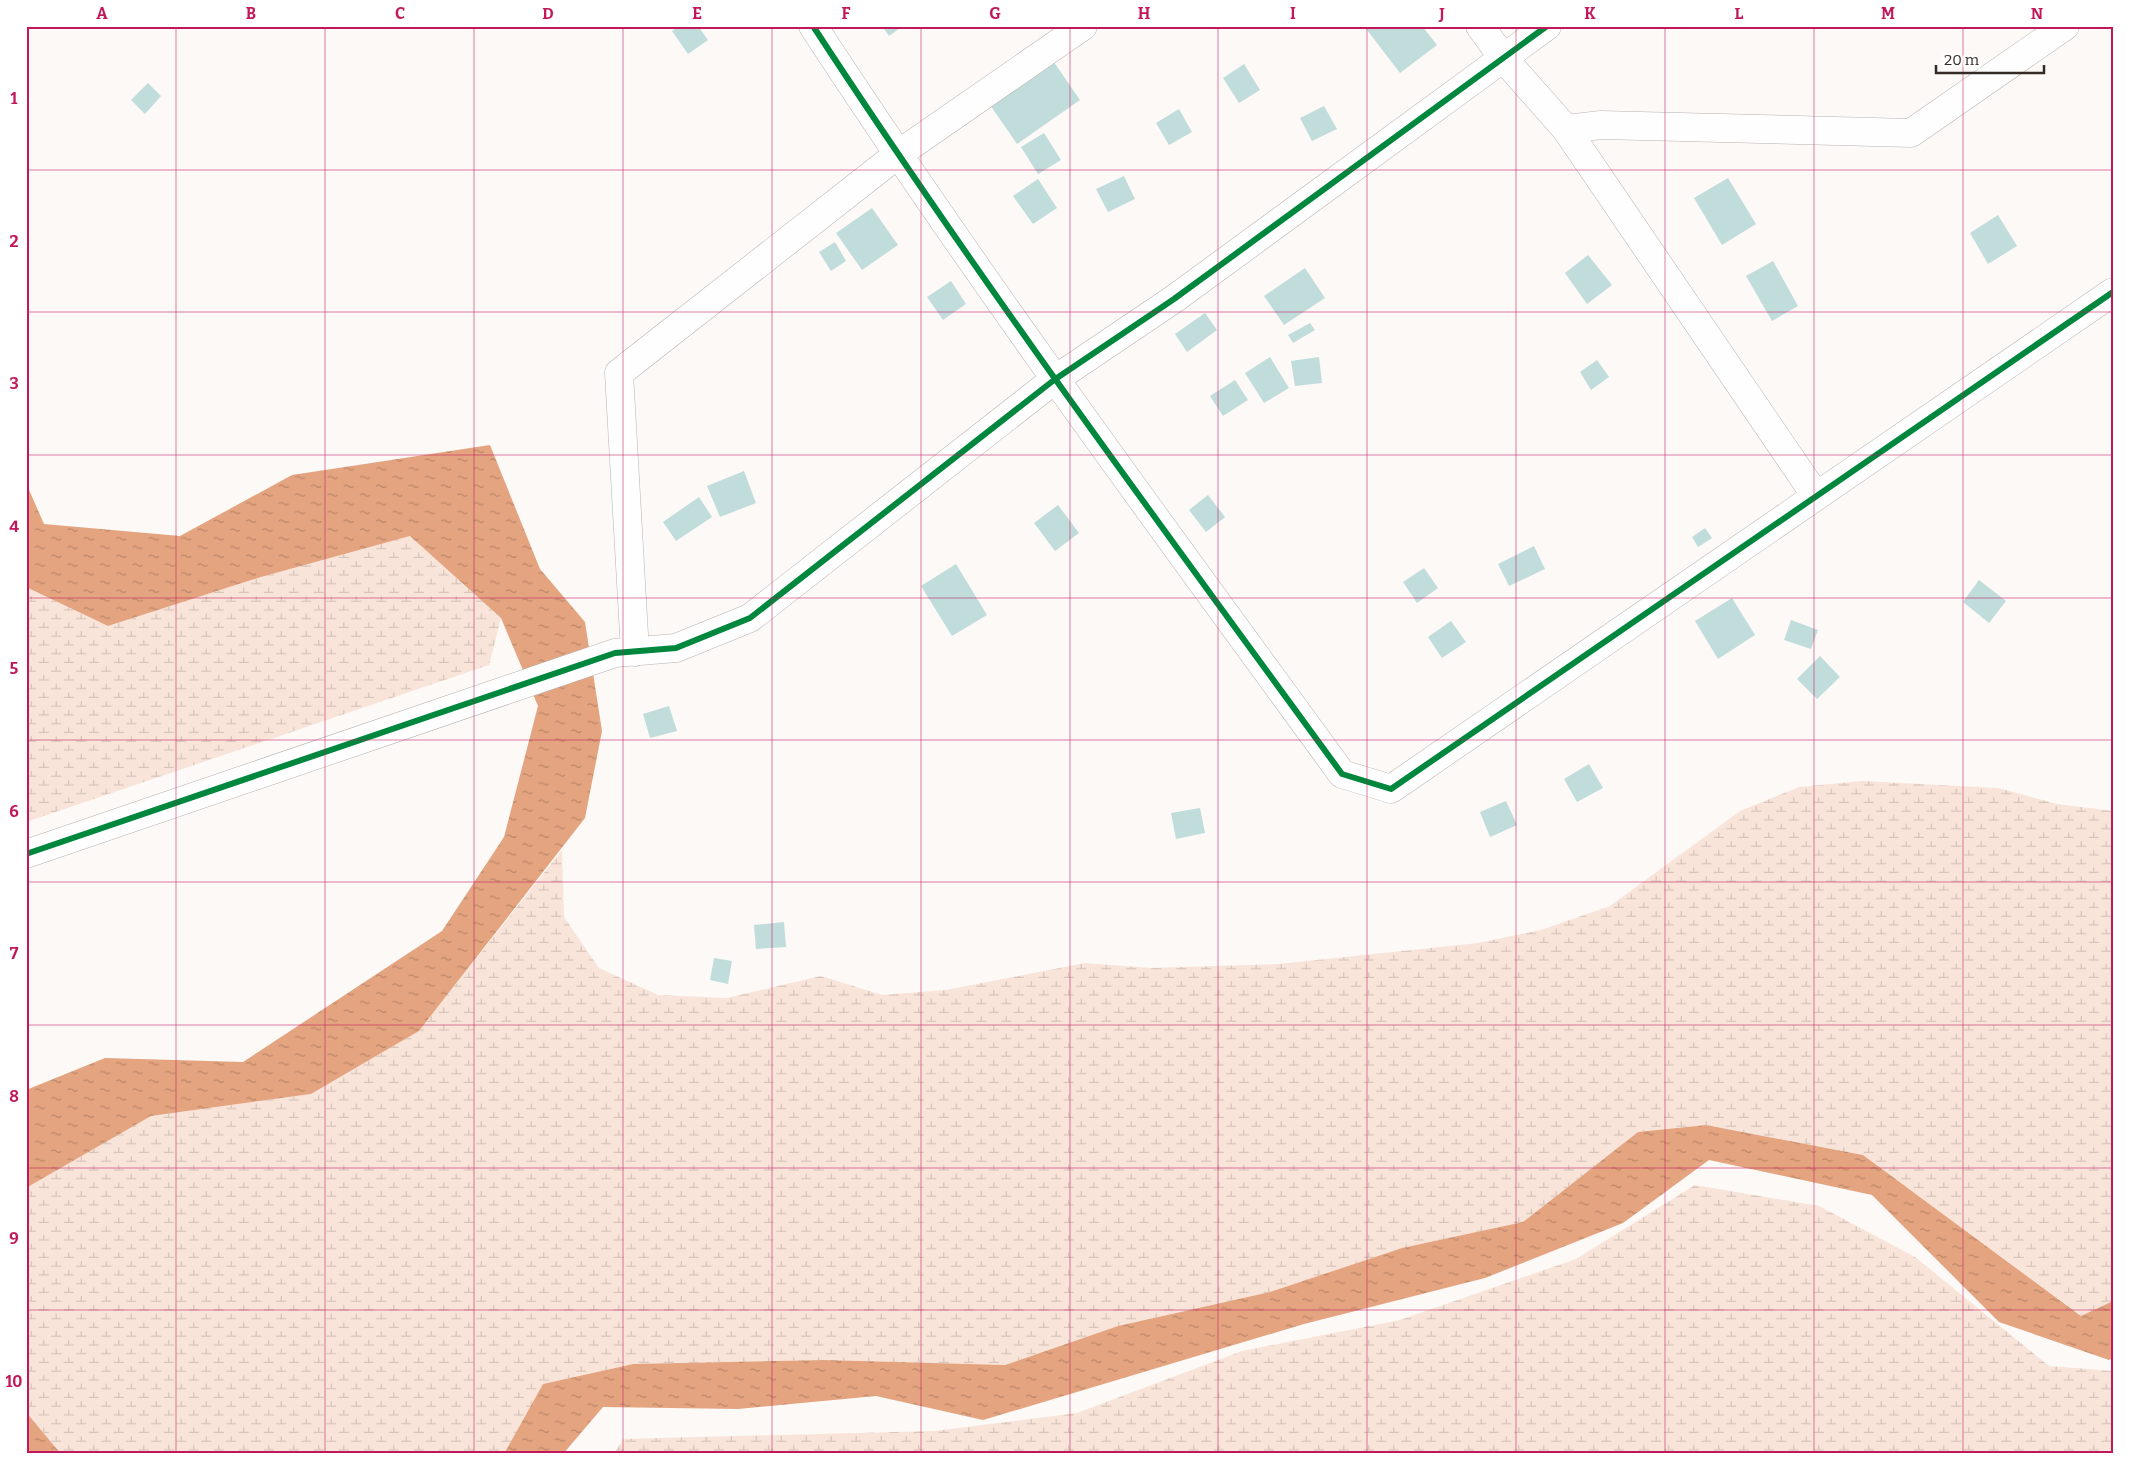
<svg xmlns="http://www.w3.org/2000/svg" width="2139" height="1480" font-family="Bitter,serif">
	<defs>
		<pattern id="wetland-marsh" width="20" height="14" patternUnits="userSpaceOnUse" patternTransform="scale(1.25)"><rect width="20" height="14" fill="#f9e4d9"/><path d="M1 5h8M5 5V1M11 12h8M15 12V8" fill="none" stroke="#d6c4ba"/></pattern>
		<pattern id="water-ripples" width="26" height="14" patternUnits="userSpaceOnUse" patternTransform="scale(1.25)"><rect width="26" height="14" fill="#e4a480"/><path d="M2 4q2-2 4 0t4 0M15 11q2-2 4 0t4 0" fill="none" stroke="#ba8669"/></pattern>
	</defs>
	<rect width="100%" height="100%" fill="#fcf9f7"/>
	<path fill="url(#wetland-marsh)" d="M410,536L501,618L489,665L26,822V587L108,626L261,577Z
		M1862,781L1998,788L2057,804L2113,811V1301L2082,1316L1863,1155L1706,1125L1638,1132L1523,1222L1402,1248L1270,1292L1118,1326L1005,1365L824,1360L633,1364L543,1384L504,1454H61L26,1412V1188L151,1116L311,1094L419,1031L562,850L564,917L599,968L658,995L727,998L821,976L882,995L946,990L1085,963L1151,968L1279,964L1478,943L1541,930L1610,906L1740,811L1799,787Z
		M1695,1185L1819,1206L1915,1257L2049,1366L2113,1371V1454H614L623,1439L934,1431L1077,1413L1242,1351L1400,1320L1576,1259Z"/>
	<path fill="url(#water-ripples)" d="M490,445L540,569L585,622L602,731L585,818L419,1031L311,1094L151,1116L26,1188V1090L105,1058L243,1062L442,931L504,837L538,706L501,618L410,536L261,577L108,626L26,587V483L44,524L180,536L292,475Z
		M1706,1125L1863,1155L2081,1316L2113,1301V1358L2109,1360L1999,1322L1872,1195L1709,1160L1623,1223L1485,1278L1304,1324L983,1420L876,1396L738,1409L603,1407L563,1454H504L543,1384L633,1364L824,1360L1005,1365L1118,1326L1270,1292L1402,1248L1523,1222L1638,1132Z
		M26,1412L61,1454H26Z"/>
	<path fill="#c0dcdb" d="M679,26H698L708,40L688,54L672,31Z
		M882,26H903L889,36Z
		M1364,26H1422L1437,45L1400,73Z
		M1049,55L1080,100L1017,144L986,99Z
		M1244,64L1260,90L1239,103L1223,78Z
		M148,83L161,96L145,114L131,100Z
		M1324,106L1337,129L1312,141L1300,118Z
		M1179,109L1192,132L1169,145L1156,123Z
		M1044,133L1061,160L1038,174L1021,147Z
		M1124,176L1135,199L1108,212L1096,189Z
		M1728,178L1756,224L1722,245L1694,198Z
		M1038,179L1057,208L1033,224L1013,196Z
		M872,208L898,245L862,270L836,233Z
		M1998,215L2017,246L1988,264L1970,233Z
		M835,242L846,261L831,271L819,252Z
		M1588,255L1612,285L1587,304L1565,273Z
		M1773,261L1798,306L1772,321L1746,276Z
		M1305,268L1325,298L1284,325L1264,296Z
		M951,281L966,304L943,320L927,297Z
		M1205,313L1217,330L1187,352L1175,334Z
		M1310,323L1315,330L1293,343L1288,335Z
		M1270,357L1289,388L1264,403L1245,373Z
		M1319,357L1322,383L1295,386L1291,361Z
		M1597,360L1609,377L1591,390L1580,372Z
		M1235,380L1248,400L1223,416L1210,396Z
		M744,471L756,503L720,517L707,486Z
		M1208,495L1225,517L1206,532L1189,510Z
		M699,497L712,517L676,541L663,522Z
		M1058,505L1079,533L1055,551L1034,523Z
		M1705,528L1712,538L1698,547L1692,537Z
		M1534,546L1545,569L1509,586L1498,564Z
		M956,564L987,615L952,636L921,586Z
		M1424,568L1438,588L1417,603L1403,582Z
		M1979,580L2006,601L1989,623L1963,602Z
		M1732,598L1755,635L1718,659L1695,621Z
		M1791,620L1818,630L1811,649L1784,640Z
		M1451,621L1466,642L1442,658L1428,637Z
		M1820,656L1840,677L1817,699L1797,679Z
		M669,706L677,731L650,738L643,714Z
		M1589,764L1603,788L1577,802L1564,779Z
		M1506,801L1517,825L1490,837L1480,812Z
		M1200,808L1205,833L1176,839L1171,813Z
		M784,922L786,947L756,949L754,925Z
		M714,958L732,961L728,984L710,980Z"/>
	<g fill="none" stroke-linecap="round" stroke-linejoin="round">
		<g stroke="#b8b3b1" stroke-width="29">
			<path id="street" d="M813,26C980,282 1162,527 1342,774L1391,789L2113,292
				M1480,26L1503,58L1566,129L1816,496
				M1566,129L1601,125L1911,133L2065,26
				M635,652L619,373L897,155L1083,26
				M26,854L615,653L676,648L750,618L1054,380L1174,299L1547,26"/>
		</g>
		<use href="#street" stroke="#fffefe" stroke-width="28"/>
		<g stroke="#fff" stroke-width="9">
			<path id="cycleway" d="M813,26C980,282 1162,527 1342,774L1391,789L2113,292
				M26,854L615,653L676,648L750,618L1054,380L1174,299L1547,26"/>
		</g>
		<use href="#cycleway" stroke="#00873e" stroke-width="6"/>
	</g>
	<path fill="none" stroke="#c2185b" stroke-width="1" stroke-opacity="0.55" d="M176,26V1454M325,26V1454M474,26V1454M623,26V1454M772,26V1454M921,26V1454M1070,26V1454M1218,26V1454M1367,26V1454M1516,26V1454M1665,26V1454M1814,26V1454M1963,26V1454M26,170H2113M26,312H2113M26,455H2113M26,598H2113M26,740H2113M26,882H2113M26,1025H2113M26,1168H2113M26,1310H2113"/>
	<rect width="2139" height="1480" fill="none" stroke="#ffffff" stroke-width="55"/>
	<path d="M1936 65v8h108v-8" fill="none" stroke="#342b27" stroke-width="2.5"/>
	<text x="1944" y="65" font-size="15" fill="#342b27" stroke="#ffffff" stroke-width="4" paint-order="stroke">20 m</text>
	<rect x="28" y="28" width="2084" height="1424" fill="none" stroke="#c2185b" stroke-width="2"/>
	<g font-size="16" text-anchor="middle" font-weight="bold" fill="#c2185b">
		<text x="102" y="19">A</text>
		<text x="251" y="19">B</text>
		<text x="400" y="19">C</text>
		<text x="548" y="19">D</text>
		<text x="697" y="19">E</text>
		<text x="846" y="19">F</text>
		<text x="995" y="19">G</text>
		<text x="1144" y="19">H</text>
		<text x="1293" y="19">I</text>
		<text x="1442" y="19">J</text>
		<text x="1590" y="19">K</text>
		<text x="1739" y="19">L</text>
		<text x="1888" y="19">M</text>
		<text x="2037" y="19">N</text>
		<text x="14" y="104">1</text>
		<text x="14" y="247">2</text>
		<text x="14" y="389">3</text>
		<text x="14" y="532">4</text>
		<text x="14" y="674">5</text>
		<text x="14" y="817">6</text>
		<text x="14" y="959">7</text>
		<text x="14" y="1102">8</text>
		<text x="14" y="1244">9</text>
		<text x="14" y="1387">10</text>
	</g>
</svg>
